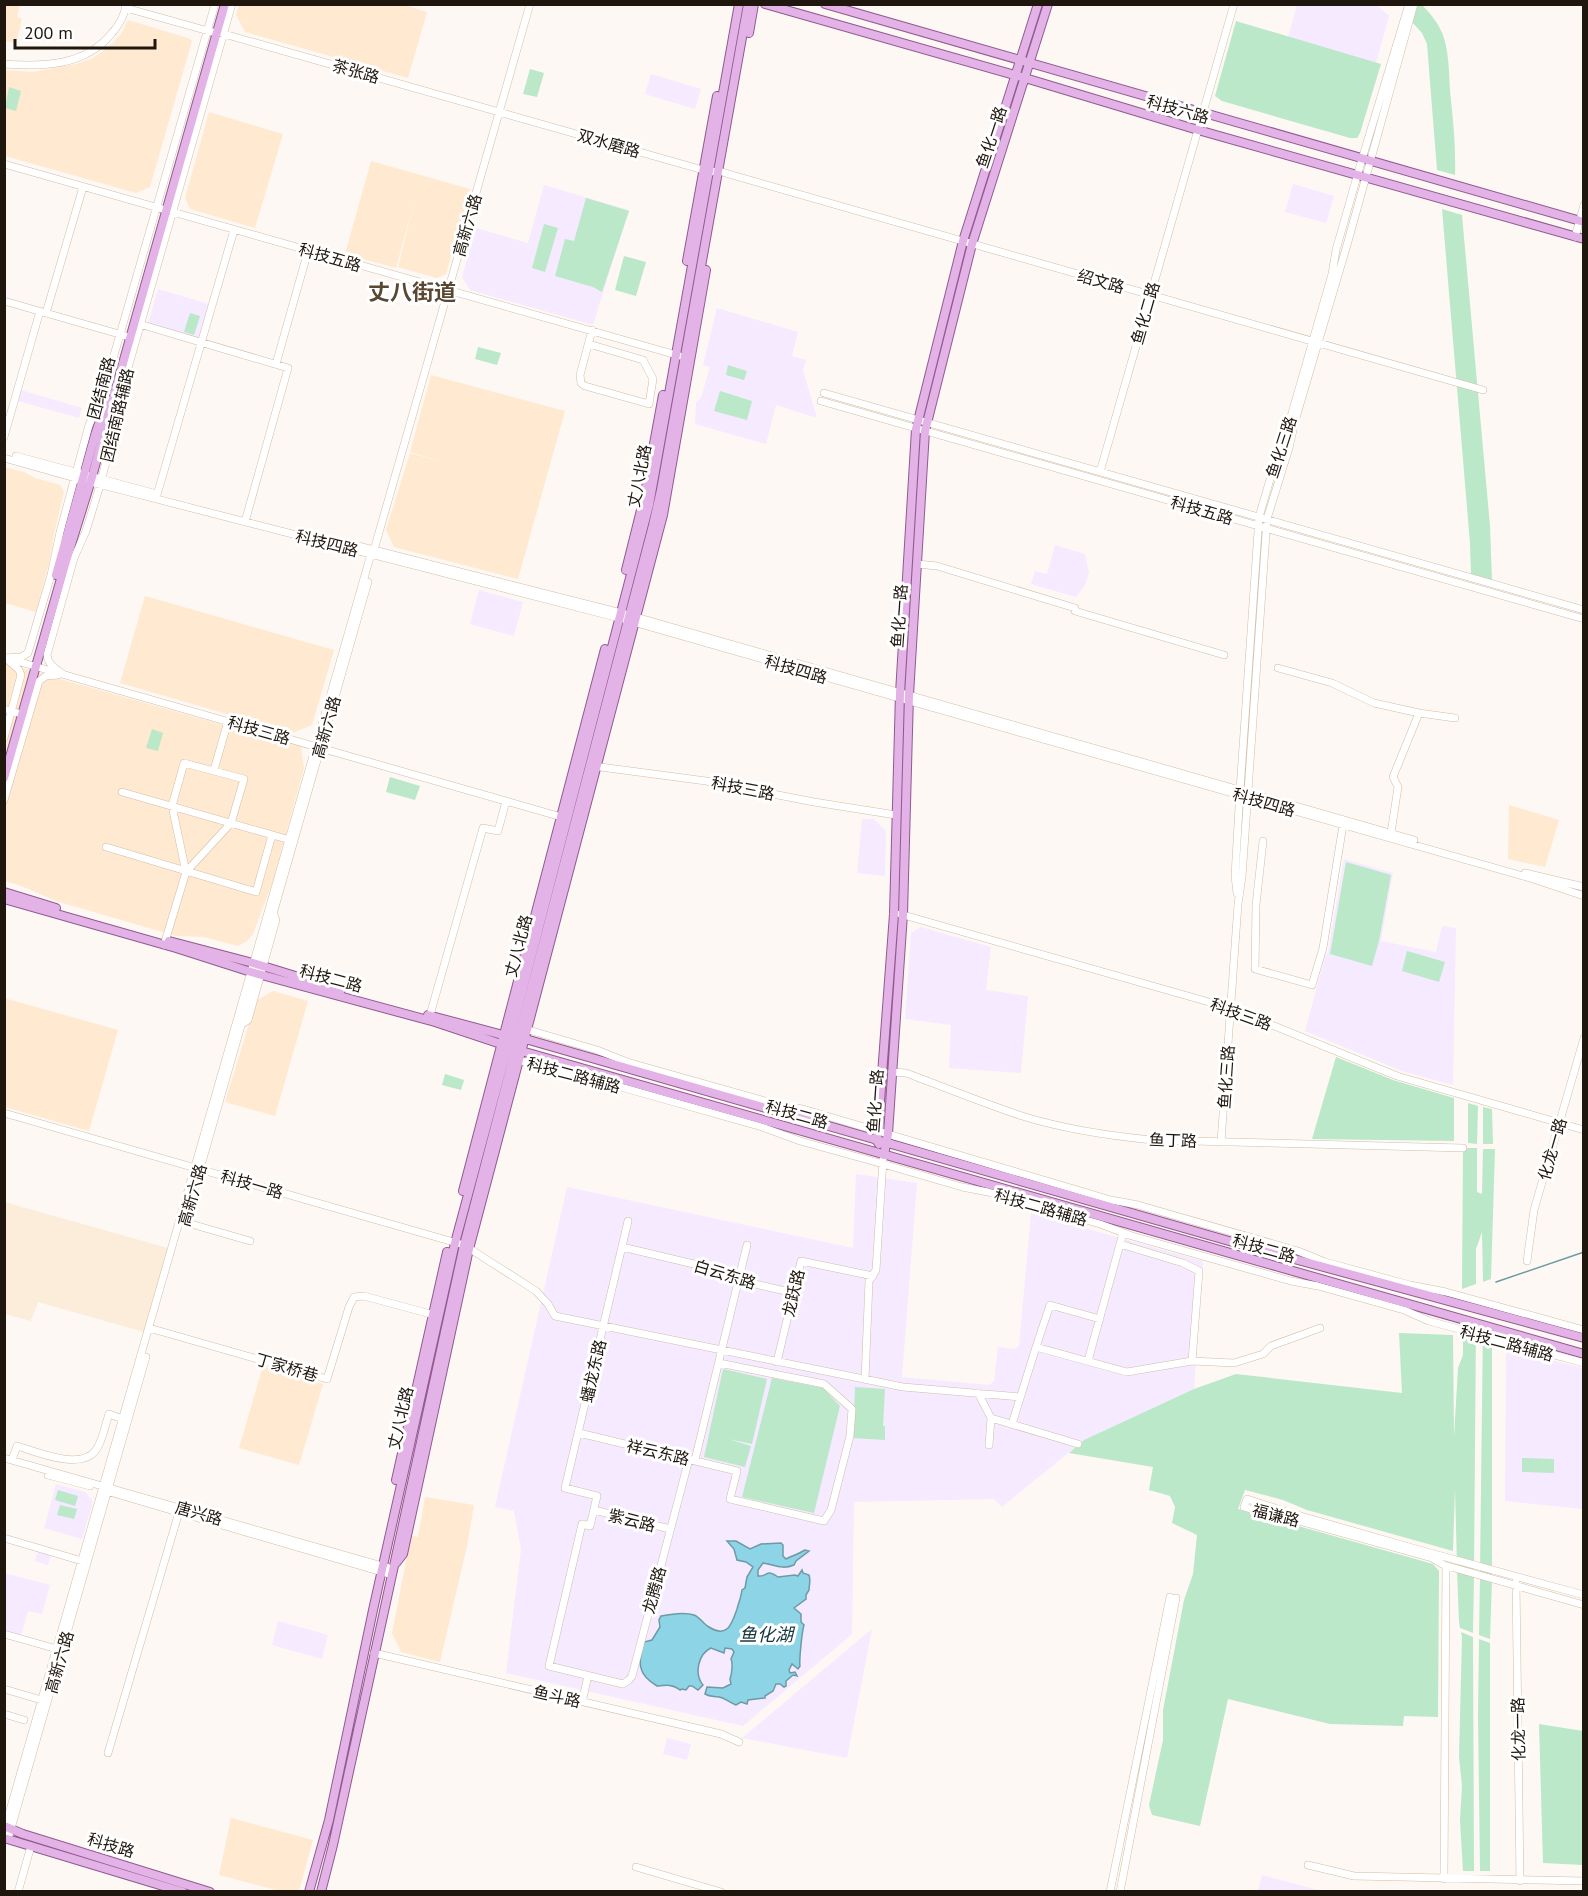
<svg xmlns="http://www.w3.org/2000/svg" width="1588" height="1896" font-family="'PT Sans','Noto Sans SC',sans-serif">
	<rect width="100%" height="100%" fill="#fdf8f3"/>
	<path fill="#ffe9d0" d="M239,4H402L427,12L408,78L245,32L236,15Z
		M4,5H20L17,17L22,19L16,43L5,41Z
		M128,20L188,38L192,41L150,187L136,193L5,156L4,70L32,72L76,64L91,59L108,48L121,34Z
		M209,112L283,134L255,228L190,209L185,198Z
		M371,161L470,189L446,274L437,278L398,267L414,202L396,268L345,254Z
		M431,375L565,411L518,579L394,547L386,530L410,453L446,463L410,452Z
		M4,467L24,472L35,478L60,485L64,492L54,534L49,563L36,612L5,603Z
		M145,596L334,650L312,725L292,733L120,683Z
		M4,663L301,747L304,768L273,881L253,934L247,941L238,946L204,937L176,936L56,901L19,885L5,881Z
		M1509,805L1559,820L1545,867L1508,859Z
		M273,991L308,1001L275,1116L225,1102L256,1001Z
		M4,998L118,1030L89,1131L5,1107Z
		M263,1366L323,1384L299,1465L239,1448Z
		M425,1497L474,1505L467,1546L440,1662L401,1652L392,1633L411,1536L418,1537Z
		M231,1818L313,1840L299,1891H280L219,1875Z"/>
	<path fill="#f5eaff" d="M1297,5H1377L1389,16L1376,63L1288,37Z
		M651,74L701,89L695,109L645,94Z
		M1293,184L1334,196L1326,223L1285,212Z
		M544,185L629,210L593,325L470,290L462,277L476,228L528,243Z
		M158,289L209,304L199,339L148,324Z
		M717,308L798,332L792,356L806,360L803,370L817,418L776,405L766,444L695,424L696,402L701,398L710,367L703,365Z
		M21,390L82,408L79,418L18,401Z
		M1055,545L1085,554L1089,573L1085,585L1076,597L1031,584L1035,571L1047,574Z
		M479,590L523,602L514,636L470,624Z
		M862,819H874L886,831L885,876L857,873Z
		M1344,859L1393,873L1381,941L1436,952L1442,926L1456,928L1453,1085L1402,1071L1305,1031L1325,957L1328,952Z
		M921,927L991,947L986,990L1028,996L1021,1073L949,1068L951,1025L905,1019L911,933Z
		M856,1174L917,1183L902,1377L989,1385L994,1381L998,1347L1015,1349L1019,1346L1031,1213L1203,1261L1194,1389L1084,1440L1002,1507L994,1499L854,1502L852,1634L743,1726L506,1673L521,1549L514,1511L495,1507L567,1187L853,1248Z
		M1506,1349L1583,1368V1509L1505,1501Z
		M56,1484L85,1492L93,1502L82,1539L44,1528Z
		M38,1551L51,1555L48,1565L35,1561Z
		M4,1573L50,1585L42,1614L28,1611L21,1636L5,1632Z
		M278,1621L328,1635L322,1659L272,1645Z
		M872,1629L847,1758L742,1738Z
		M667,1738L691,1744L687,1760L663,1754Z
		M1262,1875L1322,1891H1258Z"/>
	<path fill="#fbedd9" d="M4,1202L168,1248L144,1332L38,1302L31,1321L5,1314Z"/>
	<path fill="#bae8c9" d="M1416,5H1422C1431,14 1438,23 1443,35C1449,52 1449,73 1450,91C1453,119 1456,147 1455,175L1437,170L1427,44L1422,33L1411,21Z
		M1236,21L1381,64L1360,133L1357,138H1350L1222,101L1215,96Z
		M530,69L544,73L537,97L523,94Z
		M9,87L21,91L16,111L5,108Z
		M586,198L629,211L602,292L593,287L555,276L565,239L574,241Z
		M1442,209L1462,215L1490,526L1492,580L1471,574L1470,543Z
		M544,224L558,228L545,272L532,268Z
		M624,256L646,262L636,296L615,290Z
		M190,313L200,316L194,335L184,332Z
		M478,347L501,353L497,365L475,359Z
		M728,365L747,371L744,380L726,375Z
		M720,391L752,401L747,420L714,411Z
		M152,729L163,733L158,751L146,748Z
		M390,777L420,786L415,800L386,792Z
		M1346,862L1391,875L1379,941L1372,966L1330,954Z
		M1407,951L1445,962L1439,982L1402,971Z
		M1336,1057L1393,1080L1454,1098V1141L1312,1139Z
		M445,1074L464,1080L461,1090L442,1085Z
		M1468,1103L1478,1106L1477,1144L1468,1143Z
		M1483,1107L1492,1109L1493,1144H1483Z
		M1463,1148H1477V1192L1482,1194L1483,1149H1495L1491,1279L1483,1282L1482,1232L1476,1249V1284L1462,1289Z
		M1463,1318L1476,1322L1474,1571L1457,1566L1455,1489L1453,1551L1307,1510L1283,1500L1245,1490L1238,1509L1433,1564L1439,1571L1438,1717L1404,1716L1403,1726L1330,1724L1228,1699L1200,1826L1152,1815L1149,1805L1163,1740V1710L1184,1600L1193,1574L1197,1535L1172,1523L1175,1507L1170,1496L1149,1490L1153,1467L1069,1453L1084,1440L1194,1389L1236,1374L1402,1393L1399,1333L1453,1335L1454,1437L1458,1368L1463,1355Z
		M1483,1324L1492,1326V1577L1480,1573Z
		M723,1369L767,1379L752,1444L728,1439L751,1446L745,1467L704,1457Z
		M772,1378L823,1388L840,1406L814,1513L742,1497Z
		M855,1387L885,1389L883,1426H885V1440L853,1438Z
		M1522,1458L1554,1459V1473L1522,1472Z
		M58,1490L78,1496L75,1506L55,1500Z
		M60,1505L77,1509L74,1519L57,1515Z
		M1457,1570L1474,1575L1473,1633L1460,1628L1459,1622Z
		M1480,1577L1492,1580L1490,1639L1479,1635Z
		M1461,1632L1473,1637L1474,1871H1463L1460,1820L1462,1786L1459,1757L1462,1637Z
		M1479,1639L1490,1643V1871H1480L1478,1716Z
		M1539,1724L1583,1731V1865L1543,1863Z"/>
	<path fill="#8dd4e6" stroke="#6c9ba5" stroke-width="1.5" d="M727,1541H736L750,1549L761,1544L781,1543L783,1545V1556L786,1559C792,1556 798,1554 805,1550L809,1551L796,1561L794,1565C782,1570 775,1565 763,1563L758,1570V1576C769,1577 765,1568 778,1577L795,1575L798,1576L802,1570L803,1573L809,1575C811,1580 809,1585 809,1590L806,1595V1599L794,1608L801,1614V1622L804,1625C802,1631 799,1661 800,1666L798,1669L792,1664L789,1670L790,1673L795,1672L797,1676L793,1675L786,1681V1686L784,1687L780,1684H776L773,1691L765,1696V1698L748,1700L747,1704L741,1702L736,1705C730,1703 725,1698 719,1697C713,1696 710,1697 705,1694L707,1687L723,1688L731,1684L730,1679C732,1673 733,1663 731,1659L734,1652L732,1649L725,1648L724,1653L711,1648C698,1654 694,1674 703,1685L698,1690L692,1686H689L686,1690L682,1689L680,1690C673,1684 666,1685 657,1686C637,1674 638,1663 644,1642L652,1640L660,1627L659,1620L661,1616C671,1614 685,1612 694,1615C700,1617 703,1624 709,1627C728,1639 732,1623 737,1609C739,1602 741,1597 742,1590L745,1588L747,1577L753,1567L746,1562L737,1560L734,1549Z"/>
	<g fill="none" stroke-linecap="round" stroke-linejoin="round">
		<path stroke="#6c9ba5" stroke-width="1.5" d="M1496,1282L1584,1252"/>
		<g stroke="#d3bda5" stroke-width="8">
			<path id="minor" d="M126,8L212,32H217L710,172L719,171L732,175L1483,390
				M4,64C43,67 86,66 112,33C119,25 125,16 126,4
				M4,164L680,356
				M1575,237L1584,205
				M4,301L126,336
				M46,313L83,187
				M136,323L288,368L245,522
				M589,344L643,360L653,379L649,404L585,386L581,383L580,375L592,330
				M276,364L308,251
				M824,393L1584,610
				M821,401L1584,619
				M4,437L40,311
				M16,456L153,493
				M4,458L75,478L619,618L1530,878L1584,896
				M1100,472L1234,4
				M157,495L234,230
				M358,546L629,615L1414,840
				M917,564L937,566L1075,608V611L1224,655
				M4,658L21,657L28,653L51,575L60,532L89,425L102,397L215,4
				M13,660L565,818
				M1278,668L1332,683L1374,703L1419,713L1455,718
				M63,674C56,669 48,665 47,655L74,558L86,531L100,485L113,435L120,396L232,4
				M4,709L18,713
				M4,738L21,675L19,670L9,661
				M593,766L706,781L814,802L896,815
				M214,770L228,721
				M122,792L290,840
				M4,800L39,681L46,676L58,675
				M1391,833L1398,787L1393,777L1419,713
				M1263,841L1256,905L1255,969L1312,985L1323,948L1343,825
				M106,847L256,892L272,835
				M1525,873L1584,887
				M1237,893L1235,876L1240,790L1259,517L1280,445L1290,420L1332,274L1336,250L1362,159L1409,4
				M900,914L1230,1008L1397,1076L1584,1130
				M164,945L186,872L172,806L184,763L244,779L231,823L186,872
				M430,1015L483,828L498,831L506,801
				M241,1025L248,1020L276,920L274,915
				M522,1028L597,1050L627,1062L783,1106L803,1109L1111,1200L1138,1205L1298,1251L1325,1262L1410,1285L1446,1292L1584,1330
				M514,1059L610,1084L762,1127L800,1141L883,1164L962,1187L988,1192L1100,1224L1132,1236L1291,1281L1318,1286L1404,1310L1429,1321L1584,1363
				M892,1072L906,1073C944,1087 983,1103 1022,1116C1064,1129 1110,1136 1153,1140L1463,1148
				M4,1113L464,1245L536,1291L548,1304L555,1316L903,1387L1020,1397
				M1221,1142L1238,904L1242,877L1267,519L1289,448L1295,421L1347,245L1414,4
				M192,1197L368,582
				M628,1221L565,1488L597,1496L590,1526L582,1524L549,1666L623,1684L629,1680L632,1676L689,1459
				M184,1222L250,1241
				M1120,1244L1183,1263L1199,1271L1192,1361
				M622,1247L740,1275L746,1282L794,1293
				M1527,1261L1534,1210L1584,1038
				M149,1328L327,1379L349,1307L354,1297L364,1296L438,1316
				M1036,1347L1050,1305L1100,1319
				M1088,1361L1123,1233
				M777,1362L801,1261L873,1276
				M865,1379L869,1281L876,1270L883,1160
				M978,1393L991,1418L989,1445
				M991,1418L1078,1444
				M1012,1424L1036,1347L1127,1372L1192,1361L1234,1363L1263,1354L1271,1346L1320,1328
				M579,1433L737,1471L730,1499L824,1521L831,1510L850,1436L852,1409L824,1384L719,1363
				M4,1458L393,1569
				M12,1460L17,1446C37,1452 81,1471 96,1450C103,1440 105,1425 109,1414L123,1419
				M695,1460L747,1245
				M48,1475L90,1486
				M103,1490L392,1575
				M594,1510L670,1529
				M4,1538L82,1561
				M1516,1582L1520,1881
				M1584,1595L1416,1549L1287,1512L1247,1499L1244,1507L1273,1516L1285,1517L1432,1558L1444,1565L1584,1605
				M4,1634L57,1649
				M374,1653L721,1734L739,1742
				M4,1689L45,1701
				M582,1702L588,1676
				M4,1714L24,1720
				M108,1753L179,1512
				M4,1831L371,554L374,550L530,4
				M8,1839L146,1357
				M1308,1865L1354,1876L1584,1881
				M636,1867L721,1892
				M1444,1879L1446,1566
				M18,1892L31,1846
				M1110,1892L1170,1597
				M1120,1892L1176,1598"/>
		</g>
		<g stroke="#925a8f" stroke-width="10">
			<path id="major" d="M765,4L1025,78L1198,130L1584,239
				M825,4L1584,222
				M749,33L754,4
				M687,261L717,96
				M626,570L644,498L663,395
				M56,575L95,435L106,403
				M4,778L66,561L92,477L112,402L225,4
				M4,892L56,908
				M4,899L176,948L251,972L435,1022L525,1052L1584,1354
				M169,941L253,963L341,990
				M428,1015L510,1037L529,1040L1236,1243L1584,1338
				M879,1144L877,1141L894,914L900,693L916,429L963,241L1038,4
				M884,1155L888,1134L903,914L909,695L925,431L972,244L1048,4
				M463,1191L605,649
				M396,1480L447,1252
				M396,1563L403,1554L469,1249L663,515L706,270
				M4,1826L23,1834L210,1892
				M4,1838L183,1892
				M309,1892L329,1820L373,1610L455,1243L508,1046L649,505L739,4
				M321,1892L333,1845L464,1245L653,525L661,490L748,4"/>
		</g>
		<use href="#minor" stroke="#fff" stroke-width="7"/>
		<use href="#major" stroke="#e3b2e6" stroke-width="8"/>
	</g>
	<g text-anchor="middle" stroke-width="6" stroke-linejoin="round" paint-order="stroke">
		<g font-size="16" fill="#1f170e" stroke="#fff">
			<text transform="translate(356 71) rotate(16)" y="6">茶张路</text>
			<text transform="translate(1178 109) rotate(16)" y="6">科技六路</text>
			<text transform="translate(991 137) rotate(-72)" y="6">鱼化一路</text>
			<text transform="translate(609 143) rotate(16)" y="6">双水磨路</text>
			<text transform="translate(467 225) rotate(-74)" y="6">高新六路</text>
			<text transform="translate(330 257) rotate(16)" y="6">科技五路</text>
			<text transform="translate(1101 281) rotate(16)" y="6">绍文路</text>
			<text transform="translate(1145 313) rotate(-74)" y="6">鱼化二路</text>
			<text transform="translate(101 388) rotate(-75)" y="6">团结南路</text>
			<text transform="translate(117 415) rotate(-77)" y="6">团结南路辅路</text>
			<text transform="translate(1281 447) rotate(-72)" y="6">鱼化三路</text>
			<text transform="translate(639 476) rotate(-79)" y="6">丈八北路</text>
			<text transform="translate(1202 510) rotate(16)" y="6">科技五路</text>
			<text transform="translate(327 543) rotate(14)" y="6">科技四路</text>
			<text transform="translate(899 616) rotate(-86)" y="6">鱼化一路</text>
			<text transform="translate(796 669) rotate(16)" y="6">科技四路</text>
			<text transform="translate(326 727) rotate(-74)" y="6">高新六路</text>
			<text transform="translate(259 730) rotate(16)" y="6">科技三路</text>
			<text transform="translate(743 788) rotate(11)" y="6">科技三路</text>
			<text transform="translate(1264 802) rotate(16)" y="6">科技四路</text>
			<text transform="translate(518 946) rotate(-75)" y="6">丈八北路</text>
			<text transform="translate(331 978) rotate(15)" y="6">科技二路</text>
			<text transform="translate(1241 1014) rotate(20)" y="6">科技三路</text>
			<text transform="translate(574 1075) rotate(15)" y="6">科技二路辅路</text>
			<text transform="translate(1226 1077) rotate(-86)" y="6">鱼化三路</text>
			<text transform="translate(875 1101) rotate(-86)" y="6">鱼化一路</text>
			<text transform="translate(797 1114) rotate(16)" y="6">科技二路</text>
			<text transform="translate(1173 1140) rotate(2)" y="6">鱼丁路</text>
			<text transform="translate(1552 1149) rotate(-74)" y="6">化龙一路</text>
			<text transform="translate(252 1184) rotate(16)" y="6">科技一路</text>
			<text transform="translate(192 1195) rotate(-74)" y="6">高新六路</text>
			<text transform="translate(1041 1207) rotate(16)" y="6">科技二路辅路</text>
			<text transform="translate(1264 1248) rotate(16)" y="6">科技二路</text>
			<text transform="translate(725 1274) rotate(17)" y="6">白云东路</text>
			<text transform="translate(793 1293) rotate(-77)" y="6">龙跃路</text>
			<text transform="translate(1507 1343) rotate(15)" y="6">科技二路辅路</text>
			<text transform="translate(287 1367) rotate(16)" y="6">丁家桥巷</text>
			<text transform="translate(593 1371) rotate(-77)" y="6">蟠龙东路</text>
			<text transform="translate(400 1418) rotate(-77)" y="6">丈八北路</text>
			<text transform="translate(658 1452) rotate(13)" y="6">祥云东路</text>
			<text transform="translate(199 1513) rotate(16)" y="6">唐兴路</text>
			<text transform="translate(1276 1515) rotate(14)" y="6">福谦路</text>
			<text transform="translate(632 1520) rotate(14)" y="6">紫云路</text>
			<text transform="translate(654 1590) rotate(-75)" y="6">龙腾路</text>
			<text transform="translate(59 1662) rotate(-74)" y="6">高新六路</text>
			<text transform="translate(557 1696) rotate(13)" y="6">鱼斗路</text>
			<text transform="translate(1518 1729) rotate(-91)" y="6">化龙一路</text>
			<text transform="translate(111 1845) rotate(17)" y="6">科技路</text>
		</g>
		<g font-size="18" font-style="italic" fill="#14373f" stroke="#fff">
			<text x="766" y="1641">鱼化湖</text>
		</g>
		<g font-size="22" font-weight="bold" fill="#594732" stroke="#fff">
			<text x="412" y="300">丈八街道</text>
		</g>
	</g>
	<rect width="1588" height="1896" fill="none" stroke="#1f170e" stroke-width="12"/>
	<path d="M15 39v9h140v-9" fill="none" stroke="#1f170e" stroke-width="3"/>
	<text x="24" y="39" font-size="18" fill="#1f170e" stroke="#ffffff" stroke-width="4.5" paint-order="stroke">200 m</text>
</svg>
